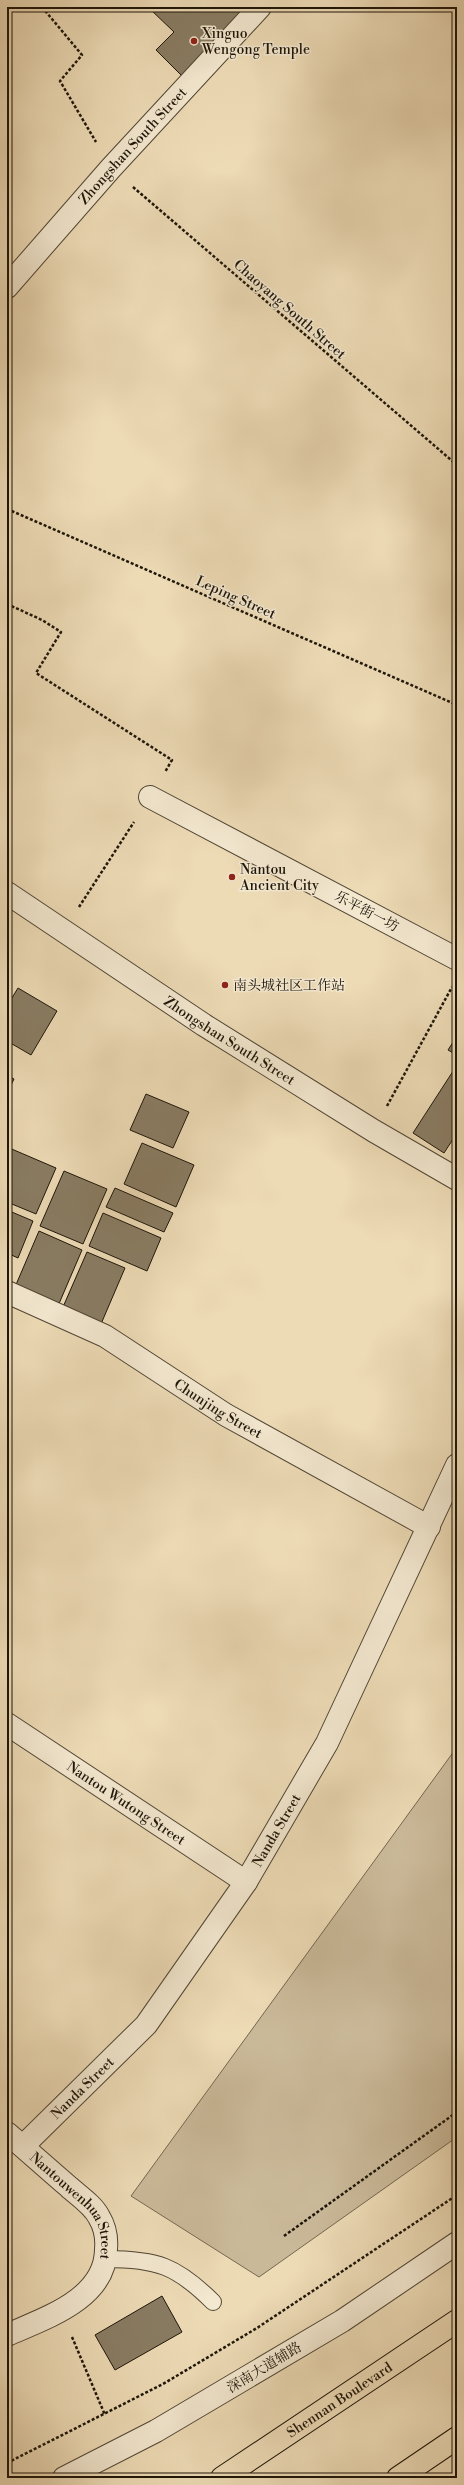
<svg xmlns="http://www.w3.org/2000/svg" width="464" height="2485" font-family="'Libre Bodoni','Noto Serif SC',serif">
	<rect width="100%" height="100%" fill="#eddbb6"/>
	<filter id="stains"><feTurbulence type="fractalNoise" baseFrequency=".005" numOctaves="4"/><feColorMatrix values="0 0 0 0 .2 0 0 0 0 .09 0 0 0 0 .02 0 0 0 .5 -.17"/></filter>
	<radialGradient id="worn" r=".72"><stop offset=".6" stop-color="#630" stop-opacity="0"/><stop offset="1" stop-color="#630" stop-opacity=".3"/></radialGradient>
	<path fill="#cab999" stroke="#746751" d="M457,1747V2137L259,2277L131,2196Z"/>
	<path fill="#897c63" stroke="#1d1509" d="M152,7H250L185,79L156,50L174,32L150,9Z
		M18,988L57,1011L31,1055L7,1041V1006Z
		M457,1036V1055L448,1050Z
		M457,1065V1133L444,1153L413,1133Z
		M7,1075L14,1079L7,1093Z
		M146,1094L189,1112L173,1148L130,1130Z
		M142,1143L194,1165L176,1207L124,1184Z
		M7,1147L56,1168L36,1214L7,1202Z
		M64,1171L107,1189L83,1244L40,1226Z
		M115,1188L173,1213L164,1232L106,1207Z
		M7,1210L33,1221L18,1258L7,1253Z
		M103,1213L161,1238L147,1271L89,1246Z
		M39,1231L82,1250L58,1306L15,1287Z
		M87,1252L125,1268L101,1324L63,1307Z
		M162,2296L182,2332L115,2370L95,2335Z"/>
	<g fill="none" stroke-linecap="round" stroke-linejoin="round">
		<g stroke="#514634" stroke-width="18">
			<path id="service" d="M106,2259C157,2259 177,2266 213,2302"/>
		</g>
		<g stroke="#514634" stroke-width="24">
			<g id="pedestrian">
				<path id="s1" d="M7,893L204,1025L374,1131L457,1179"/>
			</g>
		</g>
		<g stroke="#514634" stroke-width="24">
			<g id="minor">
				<path id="s2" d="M7,287L111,168L260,7"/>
				<path d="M150,797L457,959"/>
				<path id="s3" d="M7,1292L105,1336L226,1415L429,1527"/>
				<path id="s4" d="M7,1724L246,1882"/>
				<path id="s5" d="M7,2133C28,2151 48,2169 69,2187C79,2196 93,2205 99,2217C105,2227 107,2238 106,2249C106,2299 45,2318 7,2335"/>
				<path id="s6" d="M23,2146L146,2025L246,1882L327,1743L457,1465"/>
			</g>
		</g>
		<g stroke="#514634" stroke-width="24">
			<path id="tertiary" d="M64,2478L156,2431L342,2321L457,2243"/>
		</g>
		<g stroke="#1d1509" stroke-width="24">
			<g id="primary">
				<path id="s7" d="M222,2478L457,2321"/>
				<path d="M398,2478L457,2438"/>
			</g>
		</g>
		<path stroke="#1d1509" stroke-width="2.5" stroke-dasharray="3 2" stroke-linecap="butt" d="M42,7L82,55L60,81L96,142
			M133,187L457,465
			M7,509L457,705
			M7,604L42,620L61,632L36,673L172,760L165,772
			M79,907L134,822
			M387,1106L452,987
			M284,2236L457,2112
			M72,2337L105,2415
			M7,2463L163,2384L257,2328L457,2195"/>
		<use href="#service" stroke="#f3e8d0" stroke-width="16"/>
		<use href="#pedestrian" stroke="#f3e8d0" stroke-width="22"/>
		<use href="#minor" stroke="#f3e8d0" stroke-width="22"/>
		<use href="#tertiary" stroke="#f3e8d0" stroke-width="22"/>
		<use href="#primary" stroke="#eddbb6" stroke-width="22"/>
	</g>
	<g fill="#8f2418" stroke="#f3e8d0" stroke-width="1.5">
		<circle cx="194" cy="41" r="4"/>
		<circle cx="232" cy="877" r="4"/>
		<circle cx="225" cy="985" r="4"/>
	</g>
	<g text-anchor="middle" stroke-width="3" stroke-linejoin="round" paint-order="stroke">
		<g font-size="14" fill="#1d1509" stroke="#f3e8d0" text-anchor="start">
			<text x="202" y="38">Xinguo<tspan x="202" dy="16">Wengong Temple</tspan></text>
			<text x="240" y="874">Nantou<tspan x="240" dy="16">Ancient City</tspan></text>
			<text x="233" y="990">南头城社区工作站</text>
		</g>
		<g font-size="14" fill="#1d1509" stroke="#f3e8d0">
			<text dy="5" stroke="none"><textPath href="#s2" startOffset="189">Zhongshan South Street</textPath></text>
			<text transform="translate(290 309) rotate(41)" y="5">Chaoyang South Street</text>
			<text transform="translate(236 597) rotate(24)" y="5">Leping Street</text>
			<text transform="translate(367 911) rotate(28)" y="5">乐平街一坊</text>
			<text dy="5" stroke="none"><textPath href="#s1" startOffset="267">Zhongshan South Street</textPath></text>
			<text dy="5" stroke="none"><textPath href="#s3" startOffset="242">Chunjing Street</textPath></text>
			<text dy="5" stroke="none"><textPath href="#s4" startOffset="143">Nantou Wutong Street</textPath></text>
			<text dy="5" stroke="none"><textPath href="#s6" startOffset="407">Nanda Street</textPath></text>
			<text dy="5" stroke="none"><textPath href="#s6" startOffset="83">Nanda Street</textPath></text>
			<text dy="5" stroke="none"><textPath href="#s5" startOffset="101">Nantouwenhua Street</textPath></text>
			<text transform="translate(264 2367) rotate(-31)" y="5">深南大道辅路</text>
			<text dy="5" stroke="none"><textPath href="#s7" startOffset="141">Shennan Boulevard</textPath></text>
		</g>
	</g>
	<rect width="464" height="2485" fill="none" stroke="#eddbb6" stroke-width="24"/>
	<rect x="8" y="8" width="448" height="2469" fill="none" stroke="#1d1509" stroke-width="2"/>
	<rect x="12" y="12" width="440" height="2461" fill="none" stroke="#1d1509"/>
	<rect width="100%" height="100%" filter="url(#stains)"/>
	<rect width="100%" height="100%" fill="url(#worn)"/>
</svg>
